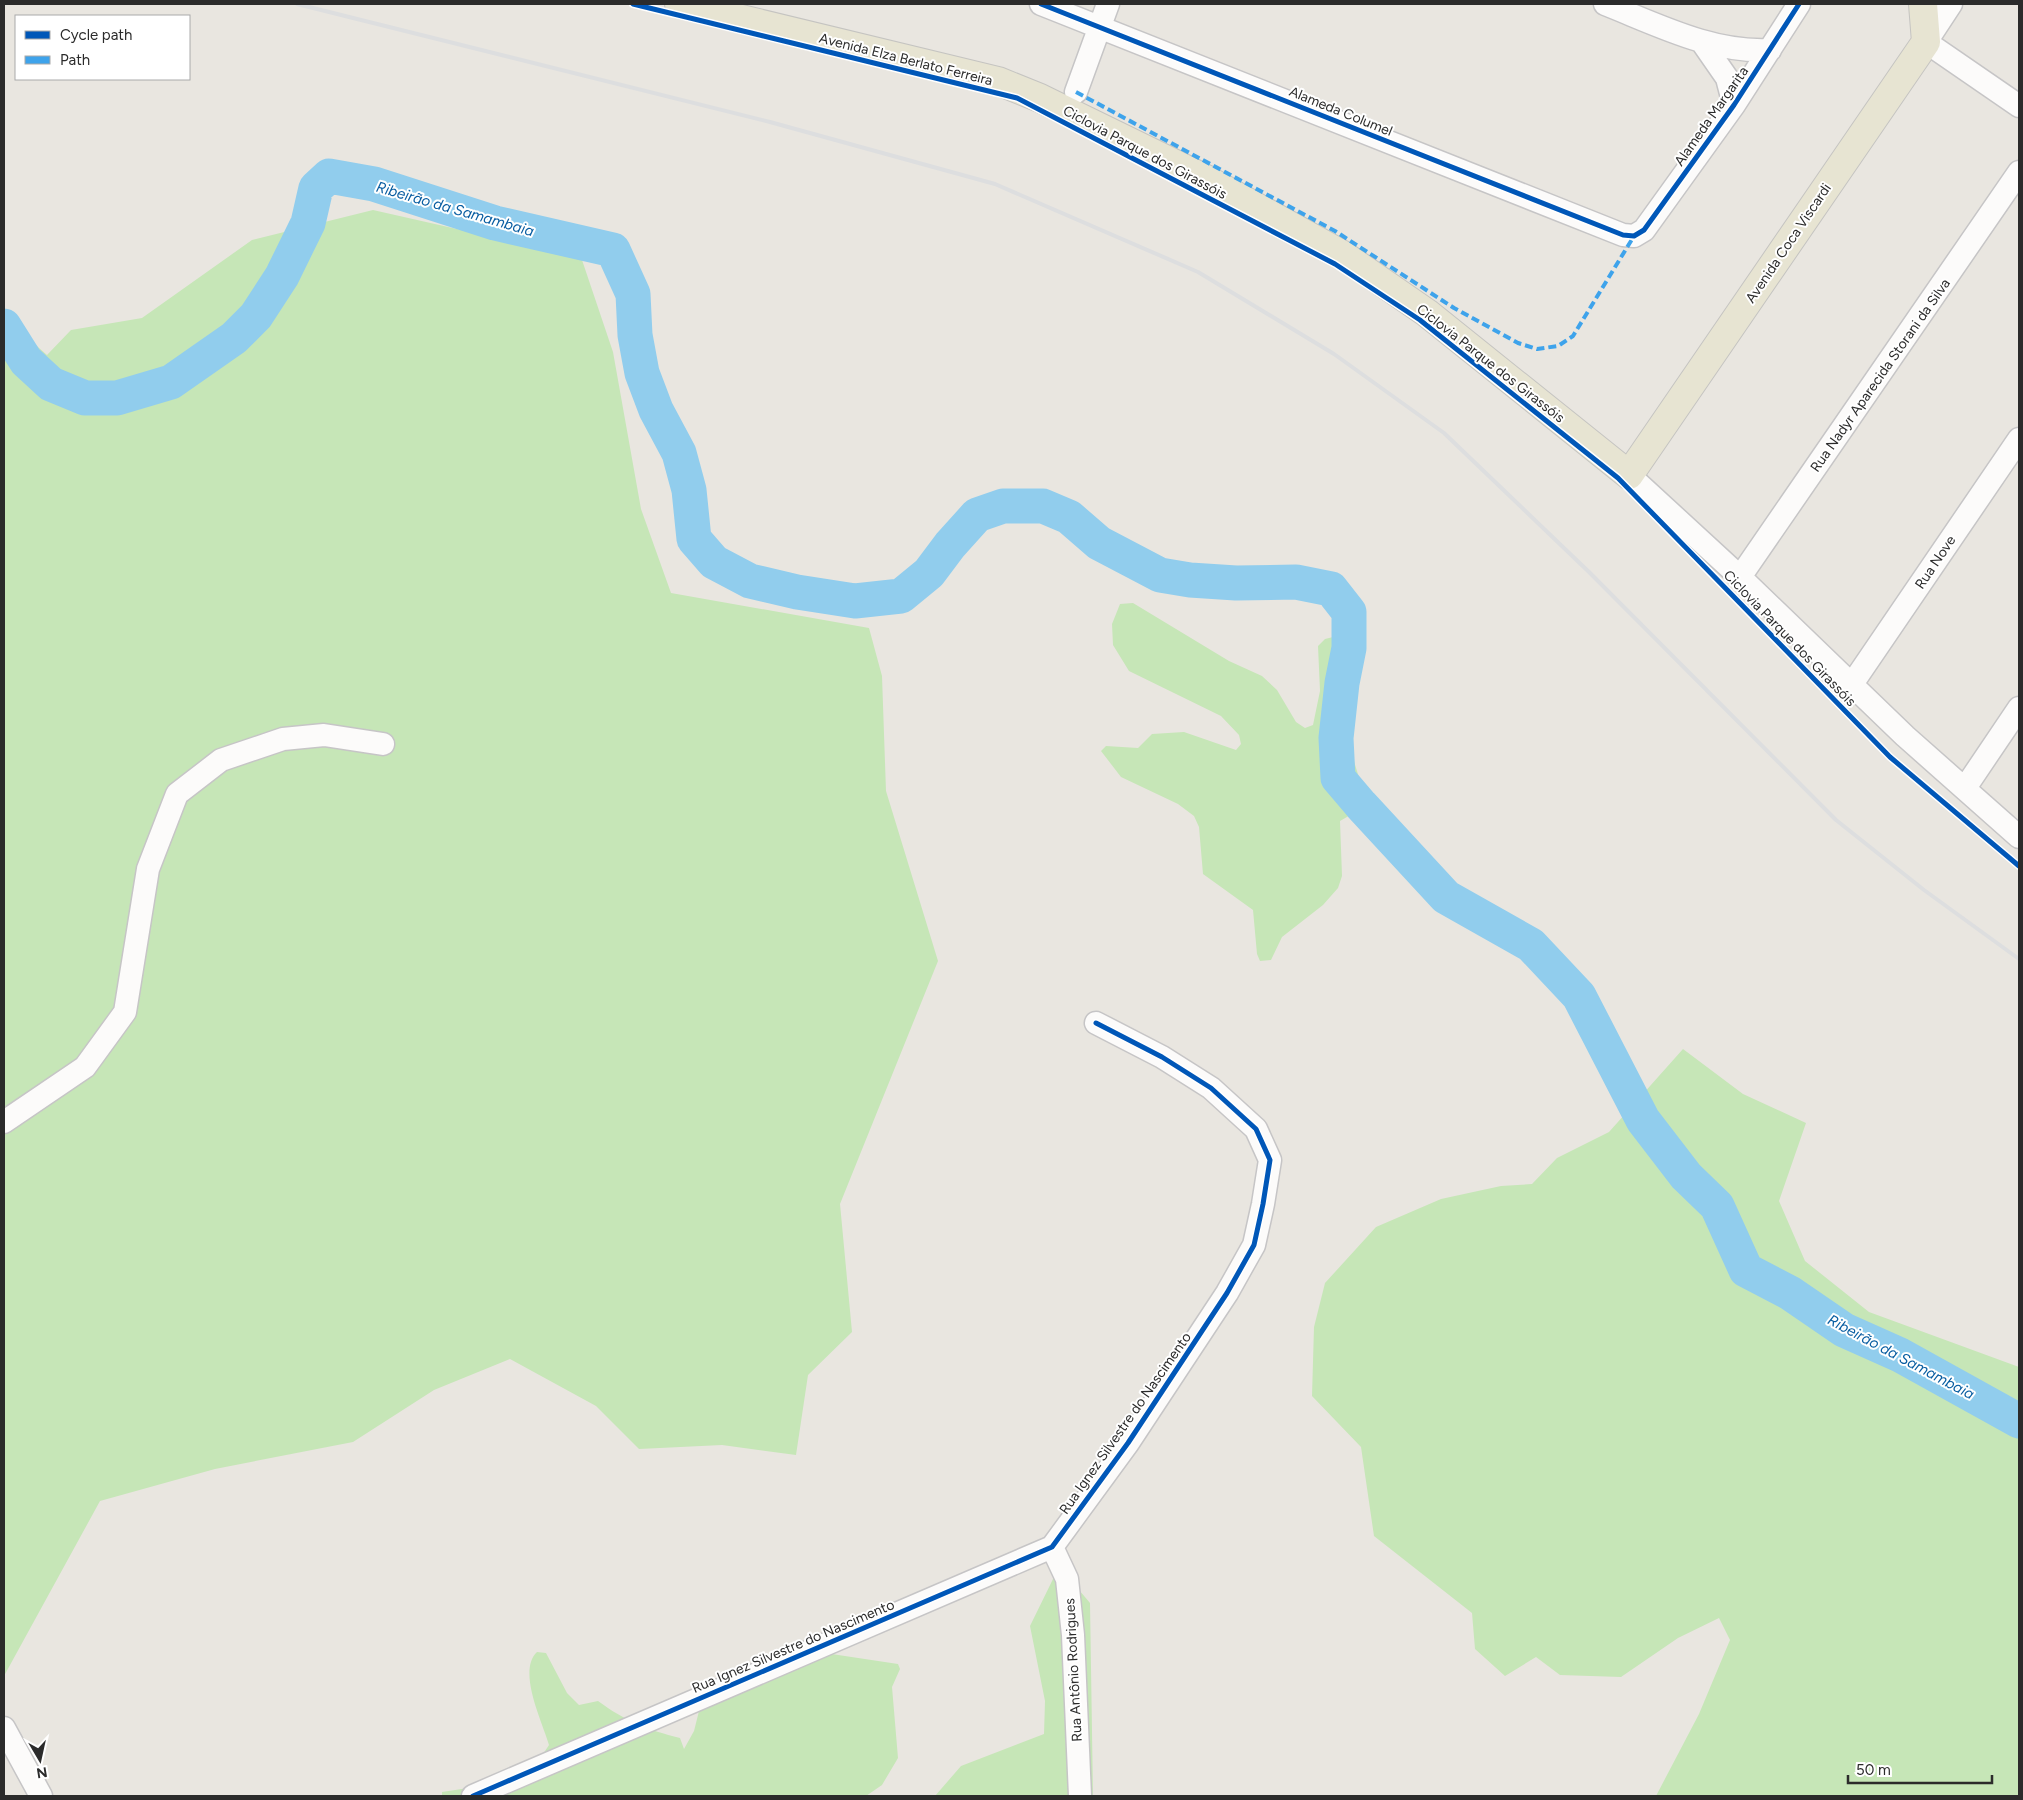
<svg xmlns="http://www.w3.org/2000/svg" width="2023" height="1800" font-family="Figtree,sans-serif">
	<rect width="100%" height="100%" fill="#e9e6e0"/>
	<path fill="#c6e6b7" d="M373,210L581,257L613,352L641,509L671,593L869,628L882,676L886,791L938,961L840,1204L852,1332L808,1375L796,1455L722,1445L639,1449L596,1406L510,1359L434,1390L353,1442L215,1469L100,1501L4,1676V317L47,355L71,330L142,318L252,240Z
		M1133,603L1229,661L1262,676L1277,690L1296,722L1305,728L1313,725L1320,691L1318,646L1325,639L1337,636L1346,655L1344,730L1363,790V802L1359,810L1340,821L1342,876L1338,888L1323,905L1282,937L1271,960L1260,961L1257,954L1253,910L1203,874L1199,827L1194,816L1178,804L1121,777L1101,751L1106,746L1138,748L1152,734L1184,732L1236,750L1241,744L1239,735L1221,716L1129,671L1113,645L1112,624L1120,604Z
		M1683,1049L1743,1094L1806,1123L1779,1201L1805,1261L1869,1312L2019,1367V1796H1656L1699,1714L1730,1640L1719,1618L1678,1638L1621,1677L1560,1675L1536,1657L1505,1676L1475,1649L1472,1613L1374,1536L1361,1447L1312,1396L1314,1327L1325,1283L1376,1227L1441,1199L1501,1186L1532,1184L1557,1158L1609,1132Z
		M1054,1577L1074,1584L1090,1603L1093,1796H935L961,1766L1044,1734L1045,1701L1030,1626Z
		M537,1652L546,1653L567,1693L579,1705L598,1701C625,1721 648,1730 680,1738L684,1749L694,1731L701,1703L825,1653L898,1664L900,1669L892,1687L898,1758L882,1785L866,1796H442V1792L501,1783L535,1766L549,1745C542,1721 517,1671 537,1652Z"/>
	<g fill="none" stroke-linecap="round" stroke-linejoin="round">
		<path stroke="#91cded" stroke-width="35" d="M4,326L26,361L51,384L85,398H117L171,382L234,338L256,316L282,276L308,223L316,188L329,176L374,184L495,223L613,250L633,294L635,335L642,373L656,410L679,453L689,490L694,539L714,562L750,581L797,592L855,601L901,596L929,573L950,545L977,515L1003,506H1043L1069,517L1099,543L1160,575L1190,580L1236,583L1296,582L1331,589L1349,612V648L1342,683L1336,738L1338,778L1361,805L1446,897L1531,945L1579,996L1643,1120L1686,1176L1717,1206L1746,1270L1790,1293L1844,1330L1900,1355L2019,1421"/>
		<g stroke="#c6c5c6" stroke-width="25">
			<path id="minor" d="M1041,4L1623,235L1634,236L1644,230L1734,105L1799,4
				M1605,4C1658,25 1712,53 1770,50
				M1951,4L1926,42L2019,106
				M1702,42L1727,78L1734,105
				M1076,92L1108,4
				M1629,475L1740,577L1905,736L2019,837
				M1740,577L2019,172
				M1852,684L2019,439
				M1965,788L2019,708
				M4,1122L85,1067L125,1012L148,869L177,794L221,760L283,739L324,735L383,744
				M1052,1547L1067,1579L1073,1635L1080,1796
				M4,1728L41,1796
				M473,1796L1052,1547L1128,1443L1227,1293L1254,1245L1263,1204L1270,1160L1256,1129L1211,1088L1162,1057L1096,1023"/>
		</g>
		<g stroke="#c5c4c1" stroke-width="30">
			<path id="major" d="M679,4L998,81L1040,98L1206,179L1343,255L1427,313L1629,475L1926,42L1923,4"/>
		</g>
		<use href="#minor" stroke="#fcfbfa" stroke-width="22"/>
		<use href="#major" stroke="#e7e4d2" stroke-width="28"/>
		<path stroke="#dddedf" stroke-width="4" d="M297,4L770,122L995,184L1198,272L1334,354L1444,433L1589,572L1836,820L1924,890L2019,959"/>
		<path stroke="#3ea3eb" stroke-width="4" stroke-dasharray="8 4" stroke-linecap="butt" d="M1076,92L1335,231L1454,308L1518,343L1537,349L1558,346L1573,336L1634,236"/>
		<g stroke="#fff" stroke-width="8">
			<path id="cycleway" d="M633,4L1017,98L1335,264L1420,320L1618,478L1890,757L2019,866
				M1041,4L1623,235L1634,236L1644,230L1734,105L1799,4
				M473,1796L1052,1547L1128,1443L1227,1293L1254,1245L1263,1204L1270,1160L1256,1129L1211,1088L1162,1057L1096,1023"/>
		</g>
		<use href="#cycleway" stroke="#0057b8" stroke-width="5"/>
	</g>
	<g text-anchor="middle" stroke-width="4" stroke-linejoin="round" paint-order="stroke">
		<g font-size="14" fill="#2b2b2b" stroke="#fff">
			<text transform="translate(906 59) rotate(14)" y="5">Avenida Elza Berlato Ferreira</text>
			<text transform="translate(1341 111) rotate(22)" y="5">Alameda Columel</text>
			<text transform="translate(1711 116) rotate(-55)" y="5">Alameda Margarita</text>
			<text transform="translate(1145 152) rotate(28)" y="5">Ciclovia Parque dos Girassóis</text>
			<text transform="translate(1788 243) rotate(-56)" y="5">Avenida Coca Viscardi</text>
			<text transform="translate(1491 363) rotate(38)" y="5">Ciclovia Parque dos Girassóis</text>
			<text transform="translate(1880 375) rotate(-55)" y="5">Rua Nadyr Aparecida Storani da Silva</text>
			<text transform="translate(1935 562) rotate(-56)" y="5">Rua Nove</text>
			<text transform="translate(1790 638) rotate(46)" y="5">Ciclovia Parque dos Girassóis</text>
			<text transform="translate(1125 1423) rotate(-55)" y="5">Rua Ignez Silvestre do Nascimento</text>
			<text transform="translate(793 1646) rotate(-23)" y="5">Rua Ignez Silvestre do Nascimento</text>
			<text transform="translate(1073 1670) rotate(-93)" y="5">Rua Antônio Rodrigues</text>
		</g>
		<g font-size="15" font-style="italic" fill="#085da1" stroke="#fff">
			<text transform="translate(455 209) rotate(16)" y="5">Ribeirão da Samambaia</text>
			<text transform="translate(1901 1357) rotate(28)" y="5">Ribeirão da Samambaia</text>
		</g>
	</g>
	<rect width="2023" height="1800" fill="none" stroke="#2b2b2b" stroke-width="10"/>
	<rect x="15" y="15" width="175" height="65" fill="#ffffff" stroke="#aaaaaa"/>
	<rect x="25" y="31" width="25" height="8" fill="#0057b8" stroke="#aaaaaa"/>
	<text x="60" y="40" font-size="15" fill="#2b2b2b">Cycle path</text>
	<rect x="25" y="56" width="25" height="8" fill="#3ea3eb" stroke="#aaaaaa"/>
	<text x="60" y="65" font-size="15" fill="#2b2b2b">Path</text>
	<g transform="translate(40 1760) rotate(171)" stroke="#ffffff" stroke-width="4" paint-order="stroke">
	<path d="M0-4L9 19L0 12L-9 19Z" fill="#2b2b2b"/>
	<text y="-8" font-size="14" font-weight="bold" text-anchor="middle" fill="#2b2b2b">N</text>
	</g>
	<path d="M1848 1775v8h144v-8" fill="none" stroke="#2b2b2b" stroke-width="2.5"/>
	<text x="1856" y="1775" font-size="15" fill="#2b2b2b" stroke="#ffffff" stroke-width="4" paint-order="stroke">50 m</text>
</svg>
